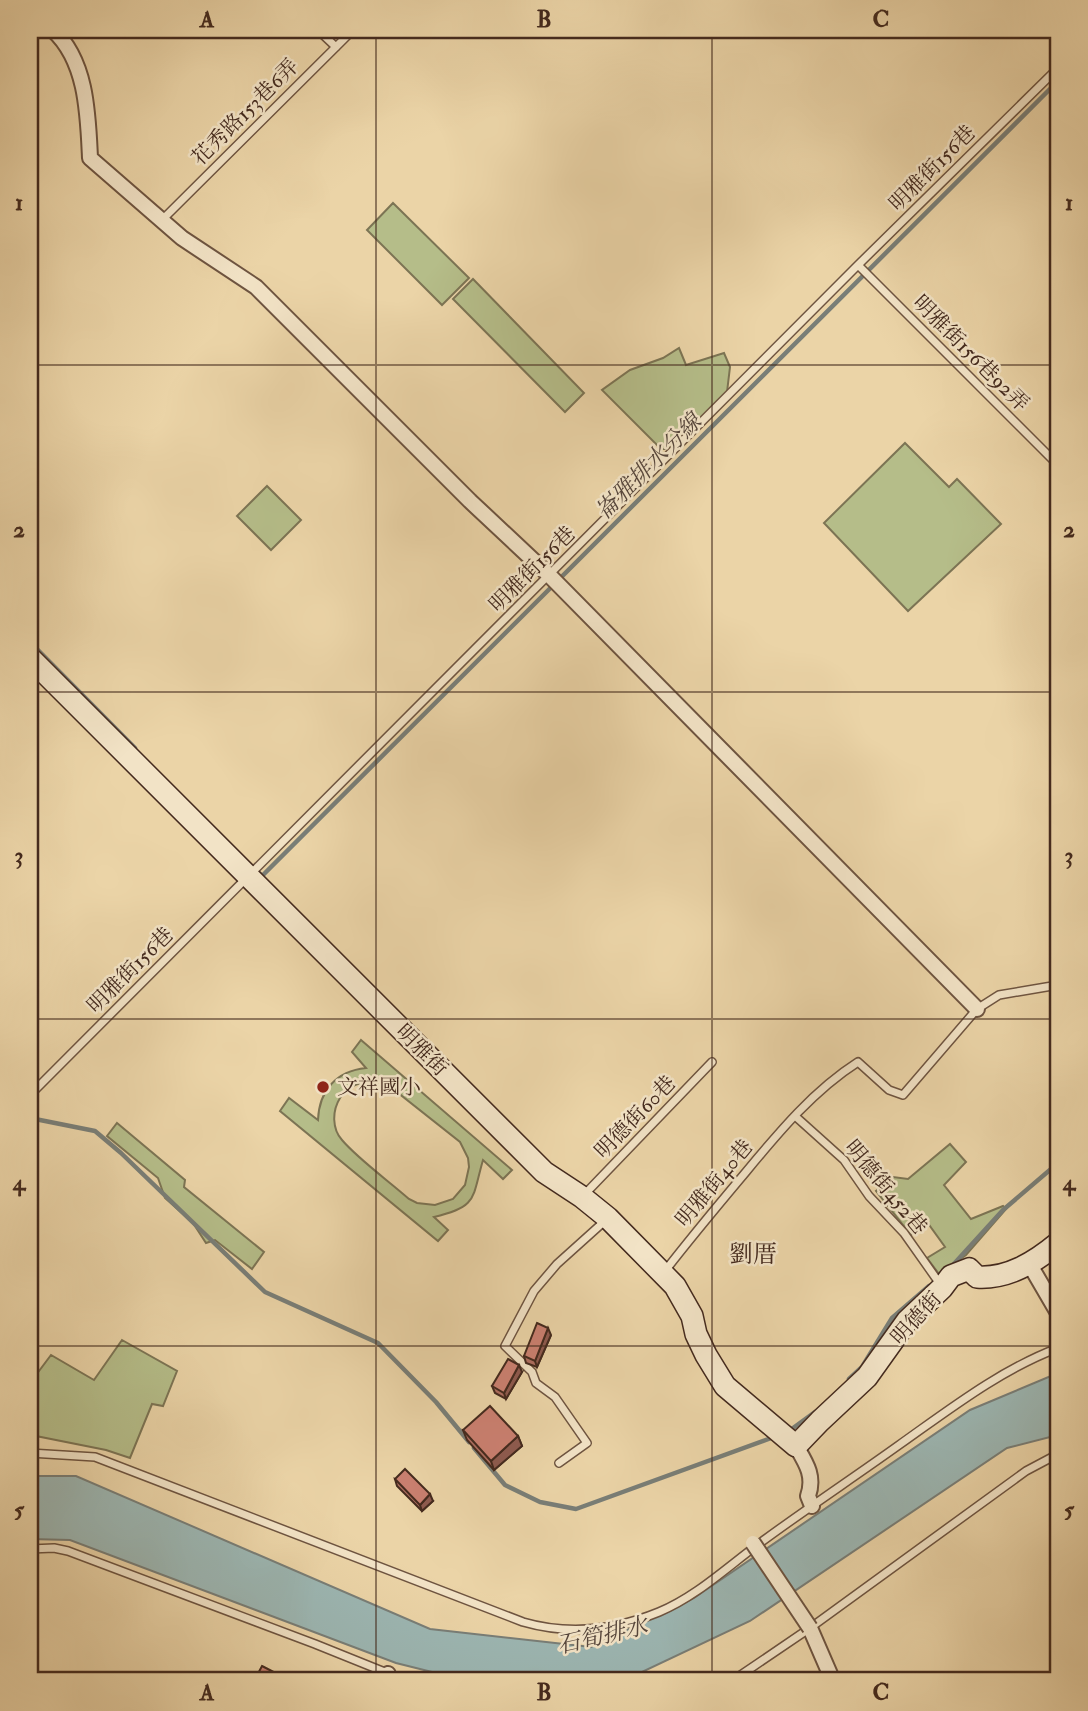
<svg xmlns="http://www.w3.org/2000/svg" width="1088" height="1711" font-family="'IM FELL Double Pica','Noto Serif TC',serif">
	<rect width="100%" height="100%" fill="#ebd4a7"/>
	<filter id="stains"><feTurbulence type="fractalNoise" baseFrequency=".00286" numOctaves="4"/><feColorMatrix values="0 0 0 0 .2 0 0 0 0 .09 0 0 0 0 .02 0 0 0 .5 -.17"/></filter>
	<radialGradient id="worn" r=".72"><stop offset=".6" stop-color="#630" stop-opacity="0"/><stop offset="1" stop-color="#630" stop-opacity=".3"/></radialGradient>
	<path fill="#b5bd89" stroke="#7c7454" stroke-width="2" fill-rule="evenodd" d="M393,203L469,278L442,305L367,230Z
		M473,279L584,393L565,412L453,299Z
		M679,348L686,365L724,353L730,367L727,392L670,449H661L602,390L630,370L663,358Z
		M905,443L949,487L957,479L1001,524L908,611L824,523Z
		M267,486L301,520L271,550L237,516Z
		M361,1040L512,1170L503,1179L483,1160C472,1198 478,1207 434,1217L448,1230L438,1241L280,1111L289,1098L318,1120C319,1091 336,1071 366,1068L352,1052ZM373,1081L388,1085L460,1142L468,1158L469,1167L465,1185L453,1199L435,1205L417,1203L409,1199C390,1182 358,1159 342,1140C332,1129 332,1111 340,1098C347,1086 360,1082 373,1081Z
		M117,1123L185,1180L184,1187L264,1252L252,1269L215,1240L206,1243L193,1223L165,1198L158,1178L107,1136Z
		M950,1144L966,1162L944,1185L971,1219L1003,1206L1006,1209L966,1255L939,1274L927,1258L945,1247L927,1222L911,1235L876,1191L893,1177L908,1179Z
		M122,1340L177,1371L163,1406L152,1404L130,1458L106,1450L36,1436L30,1432V1378L36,1375L51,1355L94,1380Z"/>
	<path fill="#9cb6b2" stroke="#797e77" stroke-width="2" d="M1058,1373V1435L1007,1448L750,1621L623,1681H468L396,1663L70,1540L30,1539V1476H76L430,1629L591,1647L694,1598L970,1410Z"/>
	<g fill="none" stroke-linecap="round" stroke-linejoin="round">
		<path stroke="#797e77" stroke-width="4.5" d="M30,642L135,748
			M260,874L262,876L1058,81
			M30,1118L95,1131L121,1153L265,1292L378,1343L436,1402L469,1442
			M952,1266L1003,1210L1058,1163
			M849,1379L862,1367L892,1318L929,1286
			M789,1431L815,1412
			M474,1448L505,1485L540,1502L576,1509L774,1437"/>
		<g stroke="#6e5440" stroke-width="10">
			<path id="lane" d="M318,30L336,47
				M162,220L353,30
				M858,265L1058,465
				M30,1095L858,265L1058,68
				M795,1116L844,1160L869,1196L904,1233L940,1284
				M583,1196L712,1062
				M665,1271C689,1240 714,1210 740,1179C775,1137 811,1092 858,1062L889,1090L903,1095L977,1009L999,995L1058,985
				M30,1453L95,1457L523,1622C568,1635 615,1630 659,1612C697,1596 727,1567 760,1543C806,1509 853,1478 899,1445C950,1409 1000,1370 1058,1348
				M559,1463L587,1443L555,1397L536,1383L532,1372L505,1346L534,1291L557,1264L607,1219
				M30,1549L54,1548L68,1551L315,1644L407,1681
				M732,1681L810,1628L1026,1471L1058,1454"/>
		</g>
		<g stroke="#6e5440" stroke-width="18">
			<path id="street" d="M53,30C87,61 88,115 90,158L182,238L256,287L470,501L550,576L977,1009
				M1030,1265L1058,1313
				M796,1446C806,1463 815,1476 808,1496L812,1506
				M810,1628L833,1681
				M383,1681L388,1674"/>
		</g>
		<g stroke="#442a1e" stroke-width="24">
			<path id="secondary" d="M30,658L544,1172L582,1197L608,1218L675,1286L692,1316L696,1334L706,1355L725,1386L796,1446L820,1421L867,1377L907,1321L942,1288L951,1276L969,1269L977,1277C1008,1279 1035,1262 1058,1243"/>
		</g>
		<use href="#lane" stroke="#f2e3c6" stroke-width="7"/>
		<use href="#street" stroke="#f2e3c6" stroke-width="14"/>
		<use href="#secondary" stroke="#f2e3c6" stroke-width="21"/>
		<g stroke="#6e5440" stroke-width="18" stroke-linecap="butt">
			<path id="street-bridge" d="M753,1543L810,1628"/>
		</g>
		<use href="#street-bridge" stroke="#f2e3c6" stroke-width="14"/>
	</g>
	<path fill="#af6e61" stroke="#442a1e" stroke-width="2" d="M551,1335L537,1367L526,1363L524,1356Z
		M522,1372L506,1399L495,1393L492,1386Z
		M463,1430L518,1436L522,1446L494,1470L467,1440Z
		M395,1479L433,1501L422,1511L397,1486Z"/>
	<path fill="#8e5a4f" stroke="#442a1e" stroke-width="2" d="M548,1328L551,1335L537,1367L535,1361Z
		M519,1365L522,1372L506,1399L504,1393Z
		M518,1436L522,1446L494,1470L491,1461Z
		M430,1494L433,1501L422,1511L420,1505Z"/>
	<path fill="#cb8071" stroke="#442a1e" stroke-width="2" d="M537,1323L548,1328L535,1361L524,1356Z
		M508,1359L519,1365L504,1393L492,1386Z
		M490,1406L518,1436L491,1461L463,1430Z
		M405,1469L430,1494L420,1505L395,1479Z
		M262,1666L291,1681H254Z"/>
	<path fill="none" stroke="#442a1e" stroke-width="2" stroke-opacity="0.55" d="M376,30V1681M712,30V1681M30,365H1058M30,692H1058M30,1019H1058M30,1346H1058"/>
	<circle fill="#8f2418" stroke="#f2e3c6" stroke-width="2.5" cx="323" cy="1087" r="7"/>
	<g text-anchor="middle" stroke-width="5" stroke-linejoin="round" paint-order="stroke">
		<g font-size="21" fill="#442a1e" stroke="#f2e3c6">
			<text transform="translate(245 112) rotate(-45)" y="7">花秀路153巷6弄</text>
			<text transform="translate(932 168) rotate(-45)" y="7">明雅街156巷</text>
			<text transform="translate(971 353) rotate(45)" y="7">明雅街156巷92弄</text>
			<text transform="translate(532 569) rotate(-45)" y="7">明雅街156巷</text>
			<text transform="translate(130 970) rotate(-45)" y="7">明雅街156巷</text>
			<text transform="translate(422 1050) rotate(45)" y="7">明雅街</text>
			<text transform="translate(635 1117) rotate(-46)" y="7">明德街60巷</text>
			<text transform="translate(714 1183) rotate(-50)" y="7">明雅街40巷</text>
			<text transform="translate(886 1187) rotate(50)" y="7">明德街452巷</text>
			<text transform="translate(916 1318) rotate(-48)" y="7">明德街</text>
		</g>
		<g font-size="21" fill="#442a1e" stroke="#f2e3c6" text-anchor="start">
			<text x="337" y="1094">文祥國小</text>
		</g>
		<g font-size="23" font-style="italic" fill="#56463c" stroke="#f2e3c6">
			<text transform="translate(648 466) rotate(-45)" y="8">崙雅排水分線</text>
			<text transform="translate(602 1635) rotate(-13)" y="8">石筍排水</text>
		</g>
		<g font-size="24" fill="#442a1e" stroke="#f2e3c6">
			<text x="753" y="1262">劉厝</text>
		</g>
	</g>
	<rect width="1088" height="1711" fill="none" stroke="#ebd4a7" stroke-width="77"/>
	<rect x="38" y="38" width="1012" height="1634" fill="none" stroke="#442a1e" stroke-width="2.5"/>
	<g font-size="23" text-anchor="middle" font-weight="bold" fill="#442a1e">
		<text x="207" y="27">A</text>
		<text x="544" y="27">B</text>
		<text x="881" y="27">C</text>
		<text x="19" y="210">1</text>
		<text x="1069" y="210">1</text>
		<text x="19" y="537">2</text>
		<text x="1069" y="537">2</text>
		<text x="19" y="863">3</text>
		<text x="1069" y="863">3</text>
		<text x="19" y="1190">4</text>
		<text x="1069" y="1190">4</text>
		<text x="19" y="1517">5</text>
		<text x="1069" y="1517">5</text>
		<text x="207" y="1700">A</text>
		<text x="544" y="1700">B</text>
		<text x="881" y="1700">C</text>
	</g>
	<rect width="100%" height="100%" filter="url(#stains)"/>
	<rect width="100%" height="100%" fill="url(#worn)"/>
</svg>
